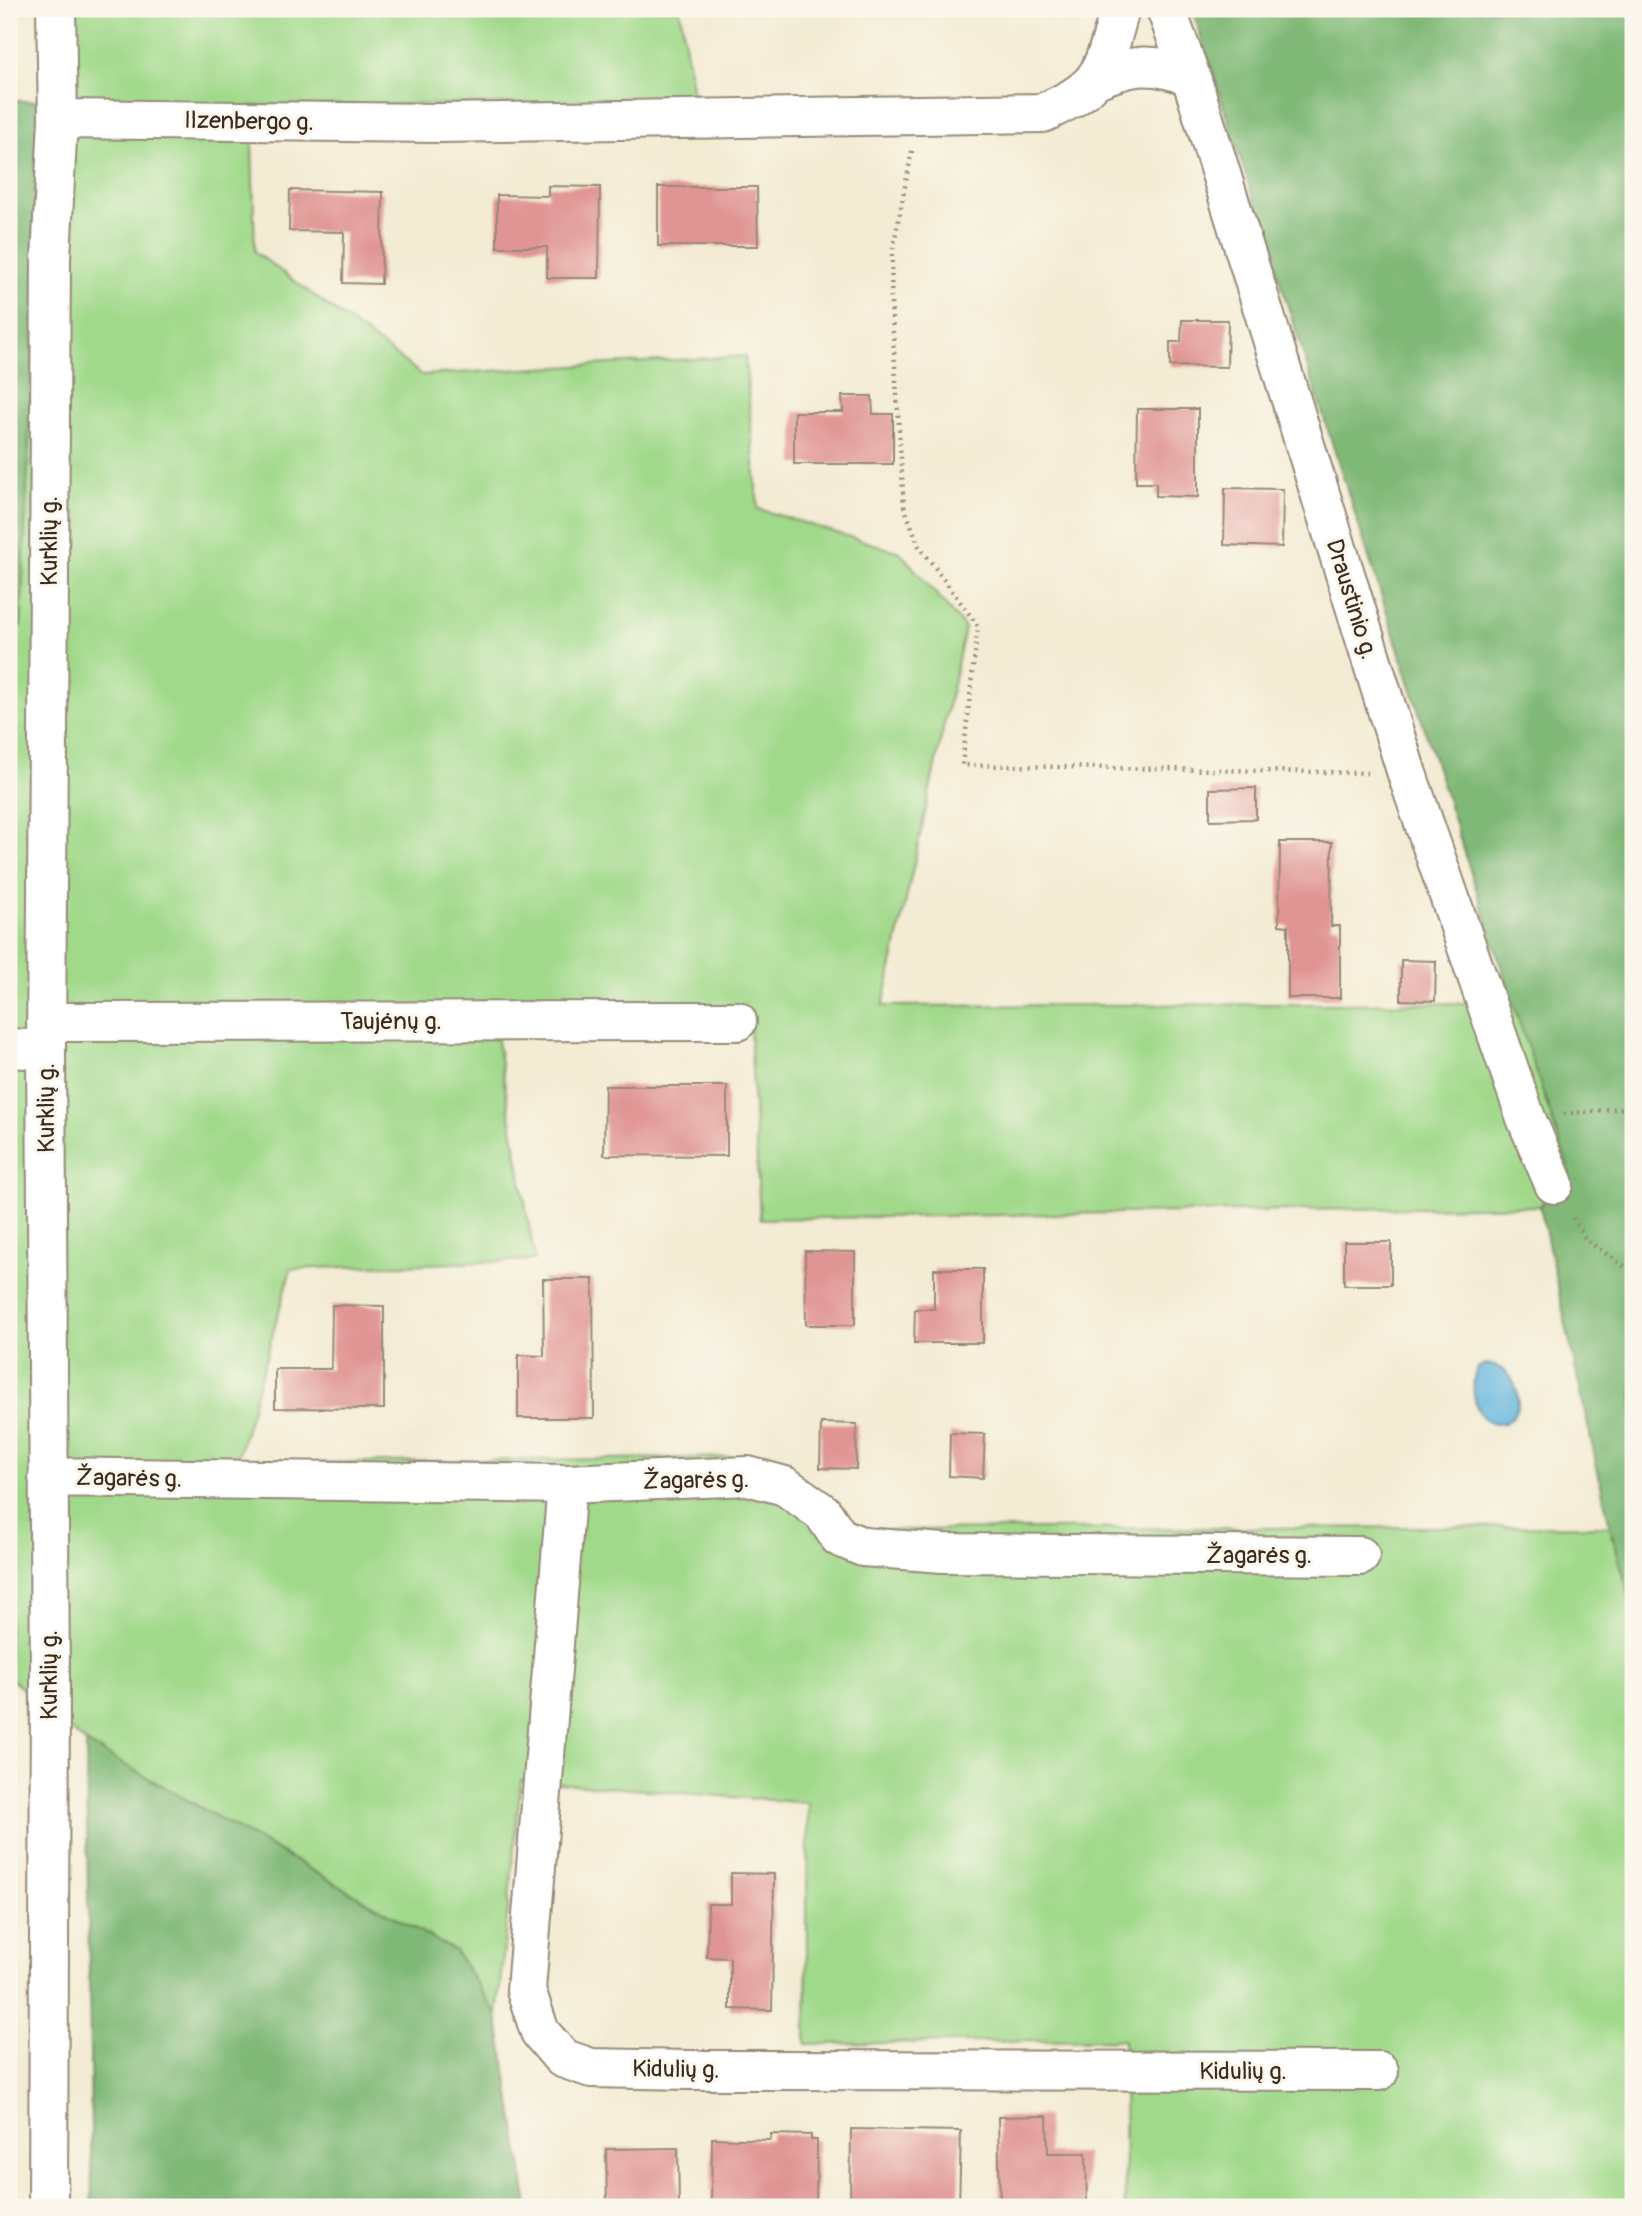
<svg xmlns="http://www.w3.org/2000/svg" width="1642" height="2216" font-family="Pangolin,sans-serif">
	<rect width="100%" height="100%" fill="#fbf7ec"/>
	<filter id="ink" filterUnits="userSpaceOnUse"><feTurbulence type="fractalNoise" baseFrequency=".0143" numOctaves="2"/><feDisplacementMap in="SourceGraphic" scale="14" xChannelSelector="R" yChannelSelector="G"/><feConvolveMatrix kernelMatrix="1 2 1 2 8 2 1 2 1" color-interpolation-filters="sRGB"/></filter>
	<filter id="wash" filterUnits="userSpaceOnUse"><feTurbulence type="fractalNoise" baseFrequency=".00686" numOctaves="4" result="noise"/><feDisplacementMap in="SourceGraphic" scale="28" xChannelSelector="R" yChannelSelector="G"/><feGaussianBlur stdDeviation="1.57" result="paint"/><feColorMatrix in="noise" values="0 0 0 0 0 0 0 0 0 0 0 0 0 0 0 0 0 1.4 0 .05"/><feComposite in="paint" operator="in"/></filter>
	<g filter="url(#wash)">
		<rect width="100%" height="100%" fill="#f3ebd3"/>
		<path fill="#a1d98b" stroke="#6e8254" stroke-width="2" d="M76,9H680L694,102L251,106L255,252L422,375L745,356L758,509L900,552L965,628L883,1006L1513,1003L1571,1173L1540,1206L760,1219L750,1031L495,1029L535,1260L291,1269L236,1464L753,1457L867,1530L1610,1526L1633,1610V2207H1125L1124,2040L806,2044L808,1803L521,1780L497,2015L455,1951L86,1743L9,1677V627L21,625L43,101L75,102Z"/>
		<path fill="#80b977" stroke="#5e724a" stroke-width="2" d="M1192,9H1633V1610L1610,1526L1540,1206L1570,1173L1513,1003Z
			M9,101H43L21,626L9,627Z
			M86,1743L455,1951L497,2015L528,2207H92Z"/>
		<path fill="#63b6de" stroke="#4f707e" stroke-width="2" d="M1486,1364C1499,1365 1510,1373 1515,1385C1531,1426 1480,1442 1474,1395C1473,1385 1473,1376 1477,1368Z"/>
		<g id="blocks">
			<path fill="#e09493" d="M548,186L600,187L599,278H547V247H497V195L548,196Z
				M658,187H757L758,246H658Z
				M290,190L383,192L381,284L343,283L344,232L289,231Z
				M1182,320H1228L1227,367L1170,366V342H1181Z
				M842,396H872L873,414H893V464H794V412H843Z
				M1137,409H1198V497L1156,496V483H1136Z
				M1225,488L1283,489L1282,547L1224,545Z
				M1256,788V819L1210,820V789Z
				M1280,842H1332L1331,926H1340V998H1288V926L1279,925Z
				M1401,960L1436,961L1435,1001L1401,1000Z
				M605,1086H727V1156L604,1155Z
				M1344,1242H1391V1285H1344Z
				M805,1251L855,1252V1325H806Z
				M934,1269H983V1343H914L915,1309H934Z
				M543,1279H593L594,1418H518V1355L544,1356Z
				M332,1305L384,1306V1409L275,1408V1369H331Z
				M821,1423L857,1424L856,1469L820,1468Z
				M950,1433L985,1434L983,1478L949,1476Z
				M731,1873L774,1874L772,2010L730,2009V1958L707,1957L708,1904H731Z
				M1047,2116L1048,2153H1086L1087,2207H1000L998,2117Z
				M851,2129L961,2131L959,2207H850Z
				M771,2134L811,2135V2140H817L816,2207H778L779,2203L711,2201L712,2138L771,2140Z
				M678,2148L679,2207H607L606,2149Z"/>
		</g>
	</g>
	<g filter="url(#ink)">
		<use href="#blocks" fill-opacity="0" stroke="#978a78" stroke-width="2"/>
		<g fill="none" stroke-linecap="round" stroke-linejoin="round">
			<g stroke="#978a78" stroke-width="42">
				<path id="minor" d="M1166,9L1191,77L1407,774L1526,1118L1554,1184
					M1094,80C1132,64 1153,61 1191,77
					M58,119L440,123L1043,113C1061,104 1081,96 1094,80C1107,63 1114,30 1120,9
					M46,1022L737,1021
					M9,1048L46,1050
					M48,1477L567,1484L748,1476L785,1486L823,1513L839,1537L863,1547L943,1553L1360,1556
					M567,1484L526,1990L540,2032L562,2058L591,2068L689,2070L1379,2071
					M48,2207L50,1686L46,1050L51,259L58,119L56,9"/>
			</g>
			<path stroke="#978a78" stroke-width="4.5" stroke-dasharray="2 5" stroke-linecap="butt" d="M912,151L892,253L891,303L904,506L919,546L978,626L962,765L1367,773
				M1564,1114L1633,1107
				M1573,1218L1586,1240L1633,1272"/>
			<use href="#minor" stroke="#fff" stroke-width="38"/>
		</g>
	</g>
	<g text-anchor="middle" stroke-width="6" stroke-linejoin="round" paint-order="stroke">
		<g font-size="24" fill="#3b2a1e" stroke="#fbf7ec">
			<text transform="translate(249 121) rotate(1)" y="8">Ilzenbergo g.</text>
			<text transform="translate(49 541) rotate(-90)" y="8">Kurklių g.</text>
			<text transform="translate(1352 599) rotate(73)" y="8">Draustinio g.</text>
			<text x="391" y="1029">Taujėnų g.</text>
			<text transform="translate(46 1108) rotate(-90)" y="8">Kurklių g.</text>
			<text transform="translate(129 1478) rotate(1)" y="8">Žagarės g.</text>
			<text transform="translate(696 1480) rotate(-1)" y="8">Žagarės g.</text>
			<text x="1259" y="1563">Žagarės g.</text>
			<text transform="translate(49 1675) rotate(-90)" y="8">Kurklių g.</text>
			<text transform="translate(676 2069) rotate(1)" y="8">Kidulių g.</text>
			<text x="1243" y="2079">Kidulių g.</text>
		</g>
	</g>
	<rect width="1642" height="2216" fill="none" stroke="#fbf7ec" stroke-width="35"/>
</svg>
